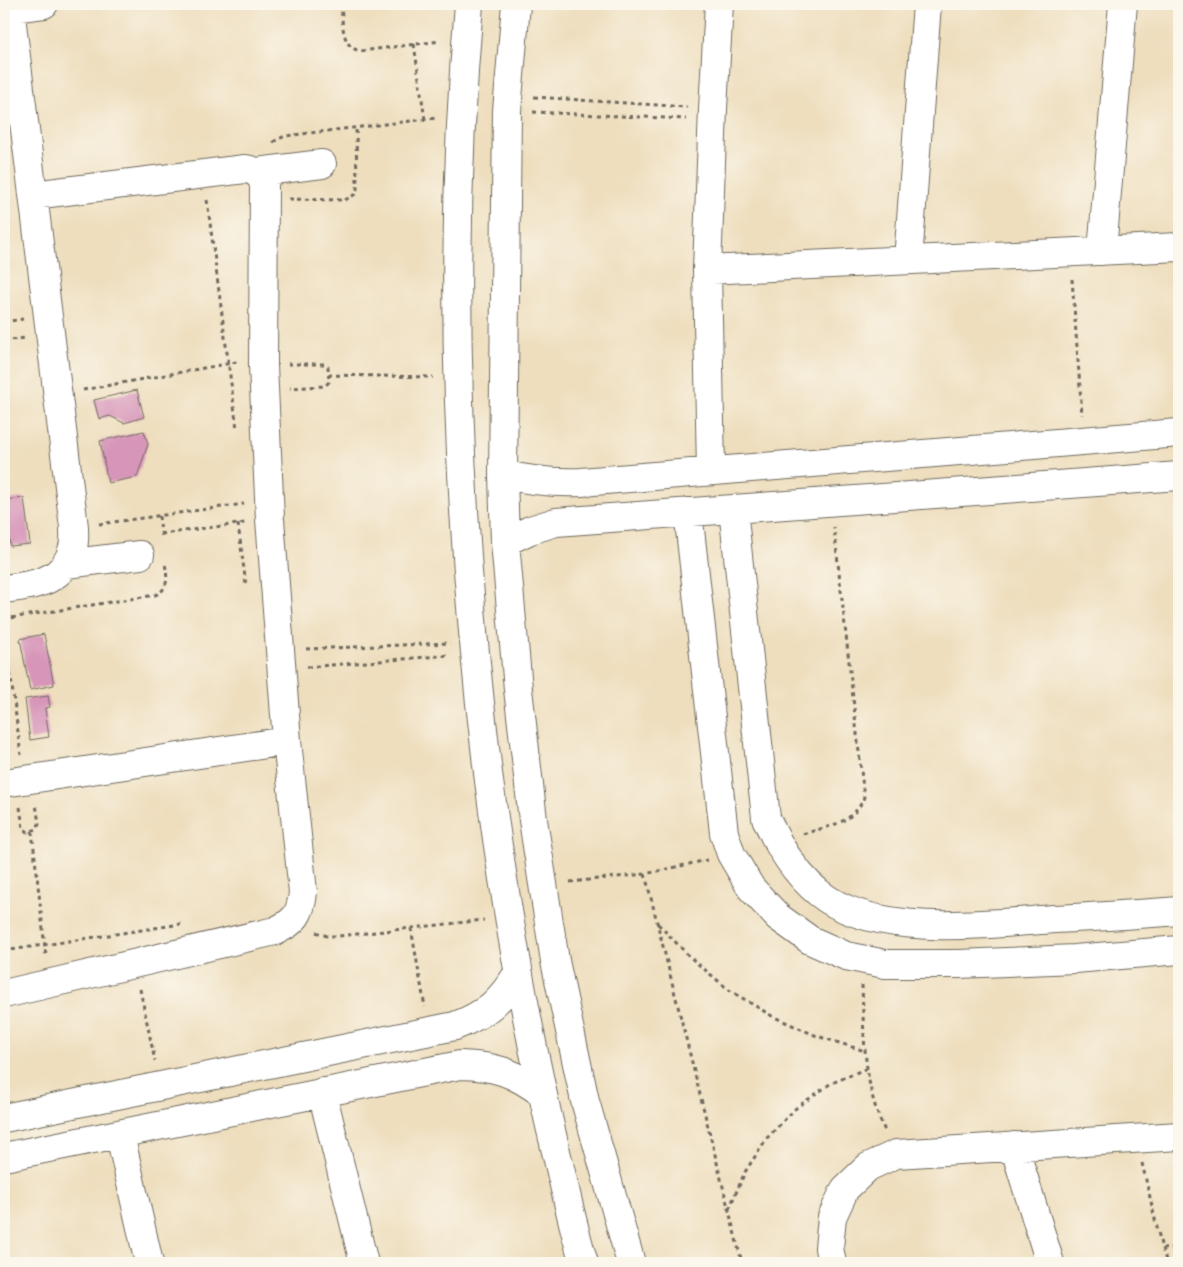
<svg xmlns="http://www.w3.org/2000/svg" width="1183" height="1267" font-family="'Patrick Hand',sans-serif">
	<rect width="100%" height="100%" fill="#fbf7ec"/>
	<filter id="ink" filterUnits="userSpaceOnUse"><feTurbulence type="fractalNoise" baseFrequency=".02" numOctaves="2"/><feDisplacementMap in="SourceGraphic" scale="10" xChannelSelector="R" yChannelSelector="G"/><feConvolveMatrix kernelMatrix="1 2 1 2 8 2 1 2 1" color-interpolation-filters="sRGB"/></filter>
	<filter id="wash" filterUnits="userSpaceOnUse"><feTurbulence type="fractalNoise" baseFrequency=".0096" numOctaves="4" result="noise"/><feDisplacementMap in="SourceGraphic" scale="20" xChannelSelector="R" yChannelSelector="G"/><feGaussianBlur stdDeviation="1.12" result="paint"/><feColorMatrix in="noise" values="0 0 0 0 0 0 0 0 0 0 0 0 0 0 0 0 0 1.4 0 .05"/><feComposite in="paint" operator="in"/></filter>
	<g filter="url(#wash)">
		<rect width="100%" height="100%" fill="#eedebe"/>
		<g id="blocks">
			<path fill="#d796b9" d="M137,390L144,417L124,423L110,416L99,419L94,400Z
				M144,431L148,444L137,477L108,483L100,441Z
				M24,498L30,544L10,546L6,513L4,514V500Z
				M44,634L54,685L30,690L20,639Z
				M48,696L50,707L45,708L49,737L30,740L25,699Z"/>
		</g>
	</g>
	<g filter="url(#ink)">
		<use href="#blocks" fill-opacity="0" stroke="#6f6a5e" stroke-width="1"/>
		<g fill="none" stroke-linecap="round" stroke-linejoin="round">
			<g stroke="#6f6a5e" stroke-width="30">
				<path id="minor" d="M469,4C447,262 457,524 489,781C506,910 528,1038 559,1164C567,1197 574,1231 584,1263
					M516,4L507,111L503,474L505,542L518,689L533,820L555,961L585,1101L631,1263
					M4,9L44,4
					M257,172L322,164
					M1102,251L1123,4
					M908,260L927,4
					M707,270L1179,247
					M711,471L707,270L713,109L719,4
					M503,474C529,481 553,483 581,482L1179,433
					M733,509L766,818C780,850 798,879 827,899C885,937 988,924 1054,919C1096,917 1138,914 1179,911
					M688,512L724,833L731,854L751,888L778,917L810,940L846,956L885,964H959L1075,959L1179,950
					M505,542L530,530L556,522L1179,476
					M66,564L140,555
					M4,589C34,585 65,582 73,547C75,541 74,533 74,527L10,8
					M4,783L287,741
					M4,994L275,931C295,922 301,914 303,892L287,741L270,519L263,365L264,184C260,174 255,170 245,169L33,195
					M322,1092L364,1263
					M4,1118L455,1026C486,1014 500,1002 518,973
					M120,1135L149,1263
					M1014,1146L1050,1263
					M4,1157L460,1065C496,1066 513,1072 542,1093
					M832,1263L829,1248L832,1217L845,1189L868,1167L896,1154L1179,1136"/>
			</g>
			<path stroke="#6f6a5e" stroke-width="3" stroke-dasharray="4 4" stroke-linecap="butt" d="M341,4C343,21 340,48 361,51L440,41
				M414,44L425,120
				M534,97L687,107
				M533,112L686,119
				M273,142L285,136L436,118
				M289,199L345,200L354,195L357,189L356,128
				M207,200L237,429
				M1072,279L1082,415
				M4,322L23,319
				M4,341L25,338
				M288,364H324L328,367L329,382L325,386L290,388
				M328,375L433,377
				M83,390L237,362
				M159,516L162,539
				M99,524L244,504
				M238,524L246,585
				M161,534L245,523
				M4,619L155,595C170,589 167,576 165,563
				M4,625L21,755
				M306,649L450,643
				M307,667L450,655
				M20,807L23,828L28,832L37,829L39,824L36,804
				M32,831L46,957
				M803,834C828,826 854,824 864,797L834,527
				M645,874L742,1263
				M570,882L645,874L707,860
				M658,924L691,958L729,990L772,1016L817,1036L865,1051
				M411,928L425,1007
				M316,932L327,936H339L484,920
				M4,951L181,924
				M862,985C864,1035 863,1086 885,1131
				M140,989L155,1061
				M1142,1163L1162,1249L1167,1263
				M729,1209L745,1172L767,1138L796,1108L830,1084L867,1068
				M1162,1249L1179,1247"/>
			<use href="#minor" stroke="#fff" stroke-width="28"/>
		</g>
	</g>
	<rect width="1183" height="1267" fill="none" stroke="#fbf7ec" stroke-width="20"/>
</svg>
